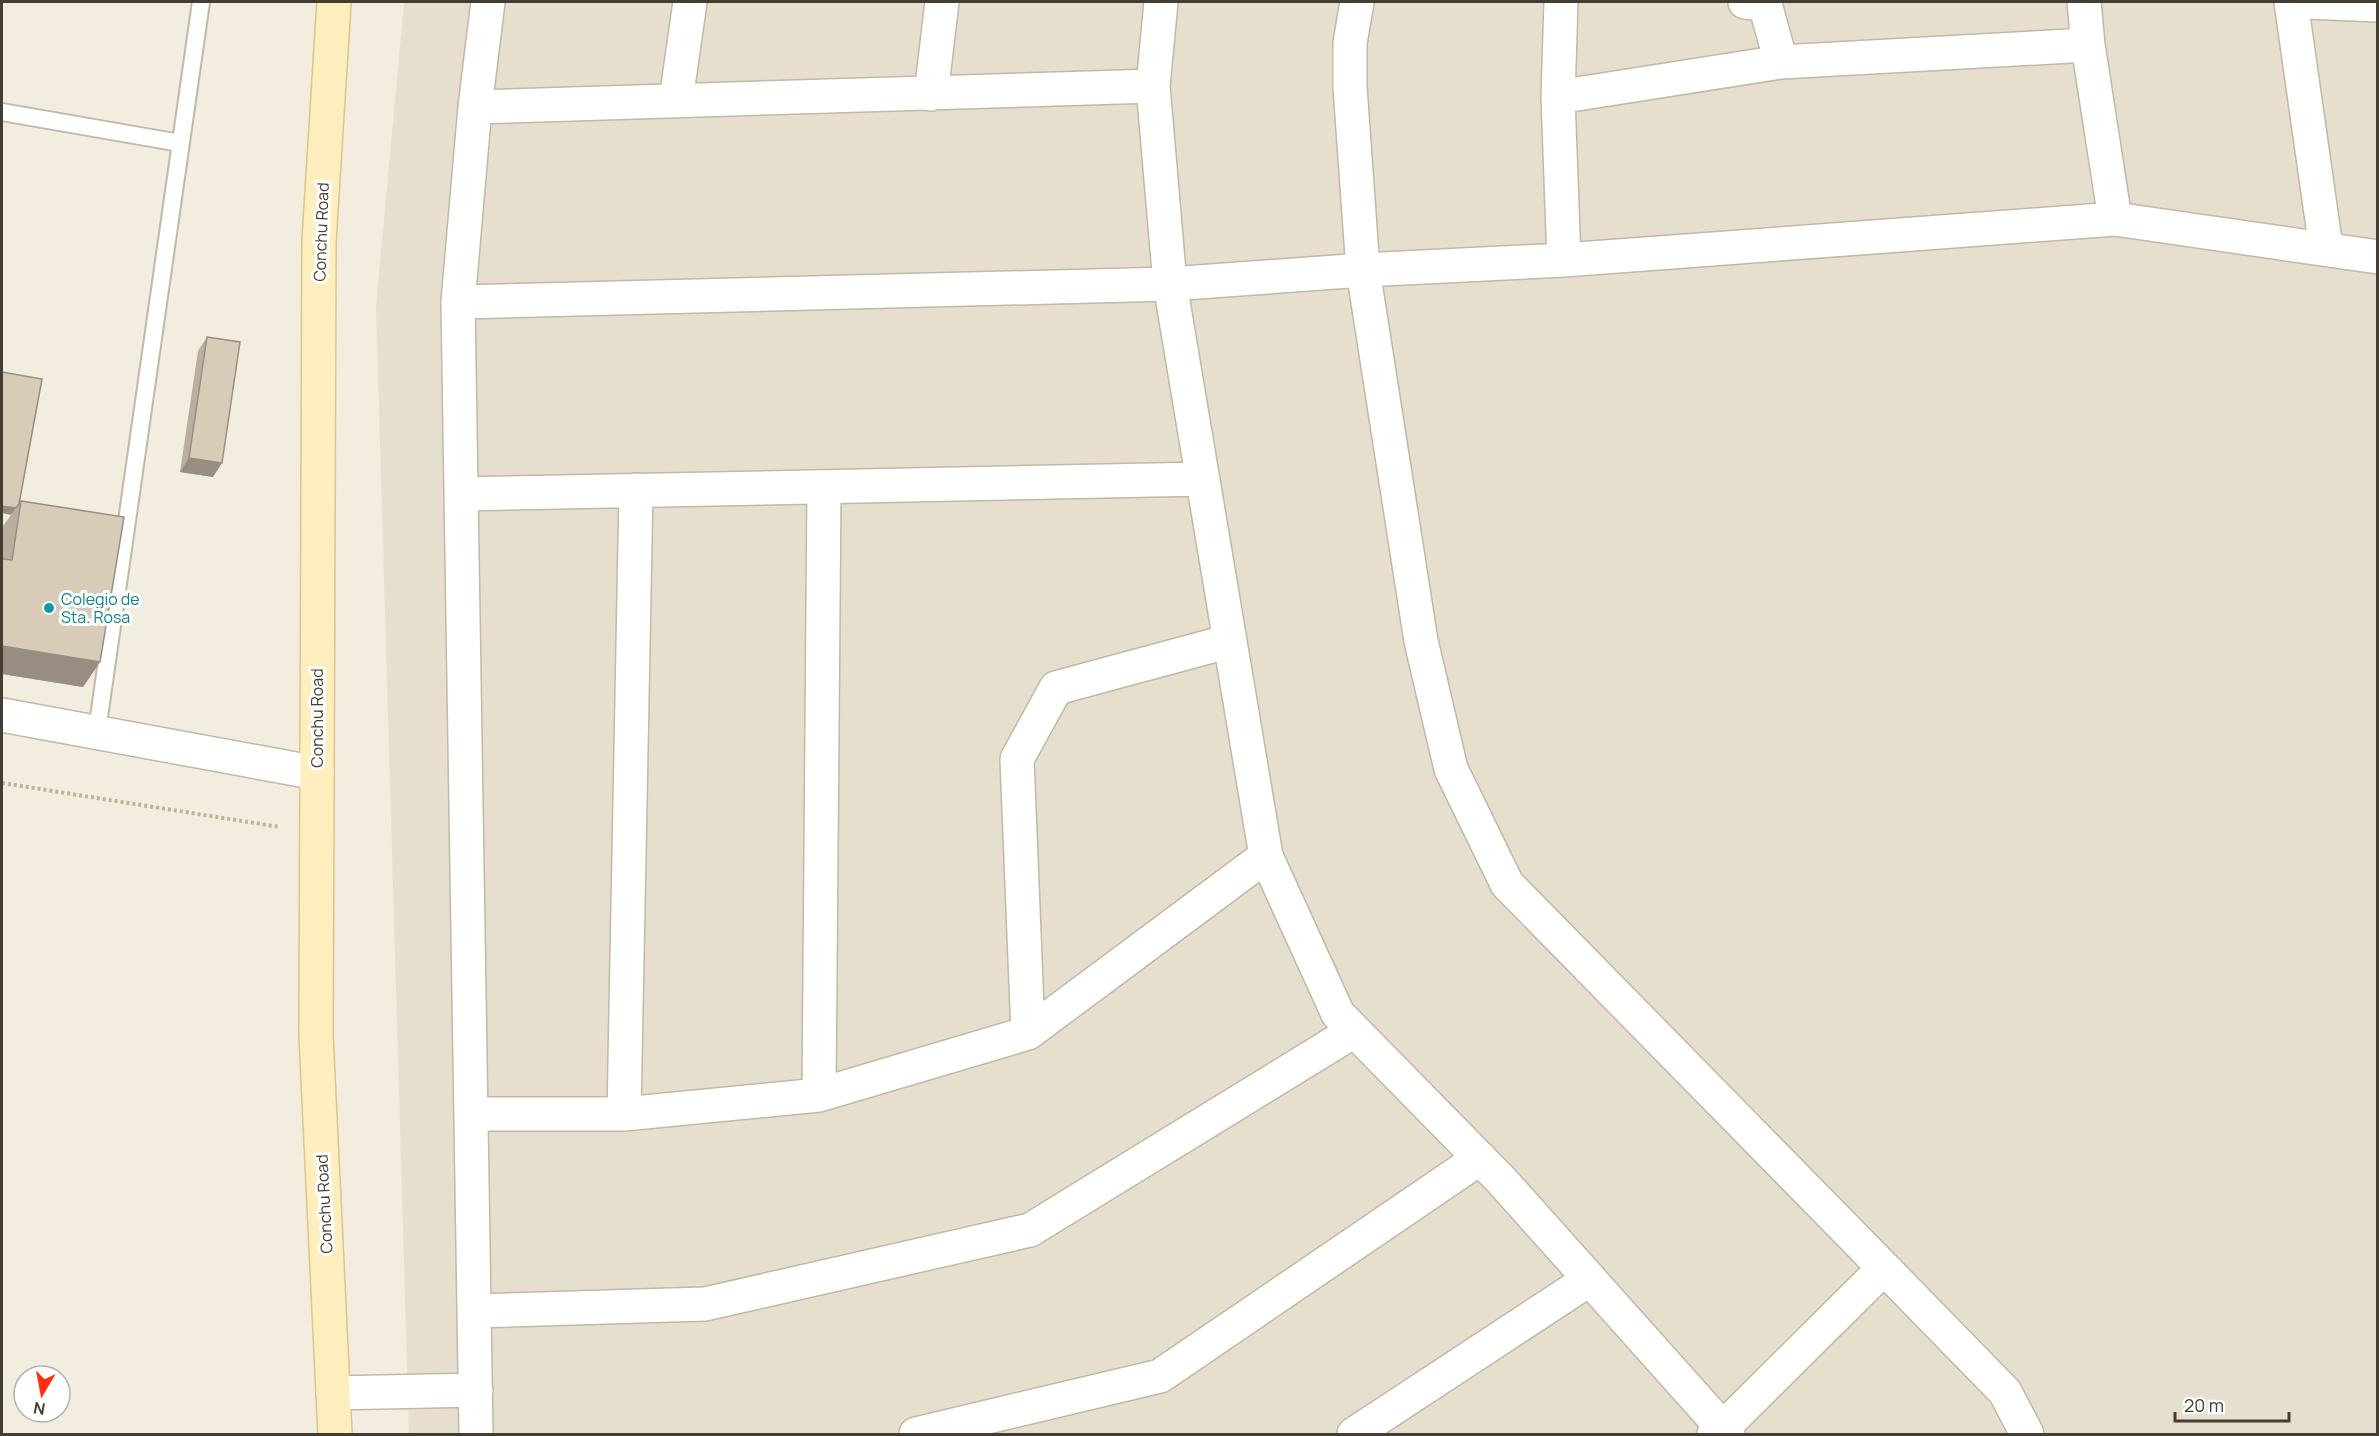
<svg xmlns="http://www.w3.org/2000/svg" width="2379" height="1436" font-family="Manrope,sans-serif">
	<rect width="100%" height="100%" fill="#f3ede0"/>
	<path fill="#e7dfce" d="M404,2H2377V1434H409L376,306Z"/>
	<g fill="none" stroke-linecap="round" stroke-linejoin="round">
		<g stroke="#c1b8a5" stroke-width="20">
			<path id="lane" d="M2,112L180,143
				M97,731L201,2"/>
		</g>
		<g stroke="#c1b8a5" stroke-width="36">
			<path id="street" d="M1161,2L1153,86L1170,284L1266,856L1338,1014L1502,1181L1728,1434
				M1357,2L1350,43V87L1363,270L1421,641L1451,769L1507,884L1884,1268L1722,1429L1714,1434
				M1561,2L1558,97L1564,260
				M1745,2L1765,4L1781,62
				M2084,2L2088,45L2115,219
				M2291,2L2326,248
				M2307,2L2378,5
				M931,94L942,2
				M1558,97L1781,62L2088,45
				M676,100L690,2
				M475,107L1153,86
				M458,302L1170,284L1363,270L1564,260L2115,219L2378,257
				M462,494L1203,479
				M2,715L317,773
				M1028,1033L1017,759L1056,688L1230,641
				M819,1095L824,487
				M472,1114H624L819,1095L1028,1033L1266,856
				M624,1114L636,490
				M1884,1268L2005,1392L2027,1434
				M474,1311L705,1304L1030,1230L1354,1031
				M333,1393L476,1390
				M476,1434L458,302L475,107L488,2
				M916,1434L1160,1376L1480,1158
				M1354,1434L1590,1279"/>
		</g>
		<g stroke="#dbc68c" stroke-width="36">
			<path id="secondary" d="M334,2L319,241L316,1035L335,1434"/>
		</g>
		<path stroke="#c2b192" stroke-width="4" stroke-dasharray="3 3" stroke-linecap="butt" d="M2,783L280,827"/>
		<use href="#lane" stroke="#fff" stroke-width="16"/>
		<use href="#street" stroke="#fff" stroke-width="33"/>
		<use href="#secondary" stroke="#ffefbe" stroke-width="33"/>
	</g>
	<path fill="#baaf9e" d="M207,337L213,477L180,472L198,351Z
		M21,501L100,662L83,687L2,674V538L3,526Z"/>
	<path fill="#978e81" d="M189,458L222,463L213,477L180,472Z
		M2,506L16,508L11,515L2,513Z
		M2,646L100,662L83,687L2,674Z"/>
	<path fill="#d8cbb8" stroke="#978e81" stroke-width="1.5" d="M207,337L240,342L222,463L189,458Z
		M2,372L42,379L19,504L16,508L2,506Z
		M21,501L124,517L100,662L2,646V559L12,560Z"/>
	<circle fill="#0f9aa8" stroke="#fff" stroke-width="2" cx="49" cy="608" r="6"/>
	<g text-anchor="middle" stroke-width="6" stroke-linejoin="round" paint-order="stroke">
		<g font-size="16" fill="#443d31" stroke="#fff">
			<text transform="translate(321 232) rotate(-88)" y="6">Conchu Road</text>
			<text transform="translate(317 718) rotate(-90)" y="6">Conchu Road</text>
			<text transform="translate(324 1204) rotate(-93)" y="6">Conchu Road</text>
		</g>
		<g font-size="16" fill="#0d838f" stroke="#fff" text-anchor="start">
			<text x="61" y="605">Colegio de<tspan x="61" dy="18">Sta. Rosa</tspan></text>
		</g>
	</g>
	<rect width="2379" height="1436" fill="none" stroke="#443d31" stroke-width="6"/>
	<g transform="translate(42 1394) rotate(190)"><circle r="28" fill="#ffffff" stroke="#b4b1ad" stroke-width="1.5"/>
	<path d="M0-4.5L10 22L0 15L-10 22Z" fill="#ff300b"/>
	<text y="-9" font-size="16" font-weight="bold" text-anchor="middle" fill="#443d31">N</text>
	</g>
	<path d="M2175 1412v9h114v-9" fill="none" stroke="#443d31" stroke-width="3"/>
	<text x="2184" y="1412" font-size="18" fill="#443d31" stroke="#ffffff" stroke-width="4.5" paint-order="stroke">20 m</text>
</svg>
